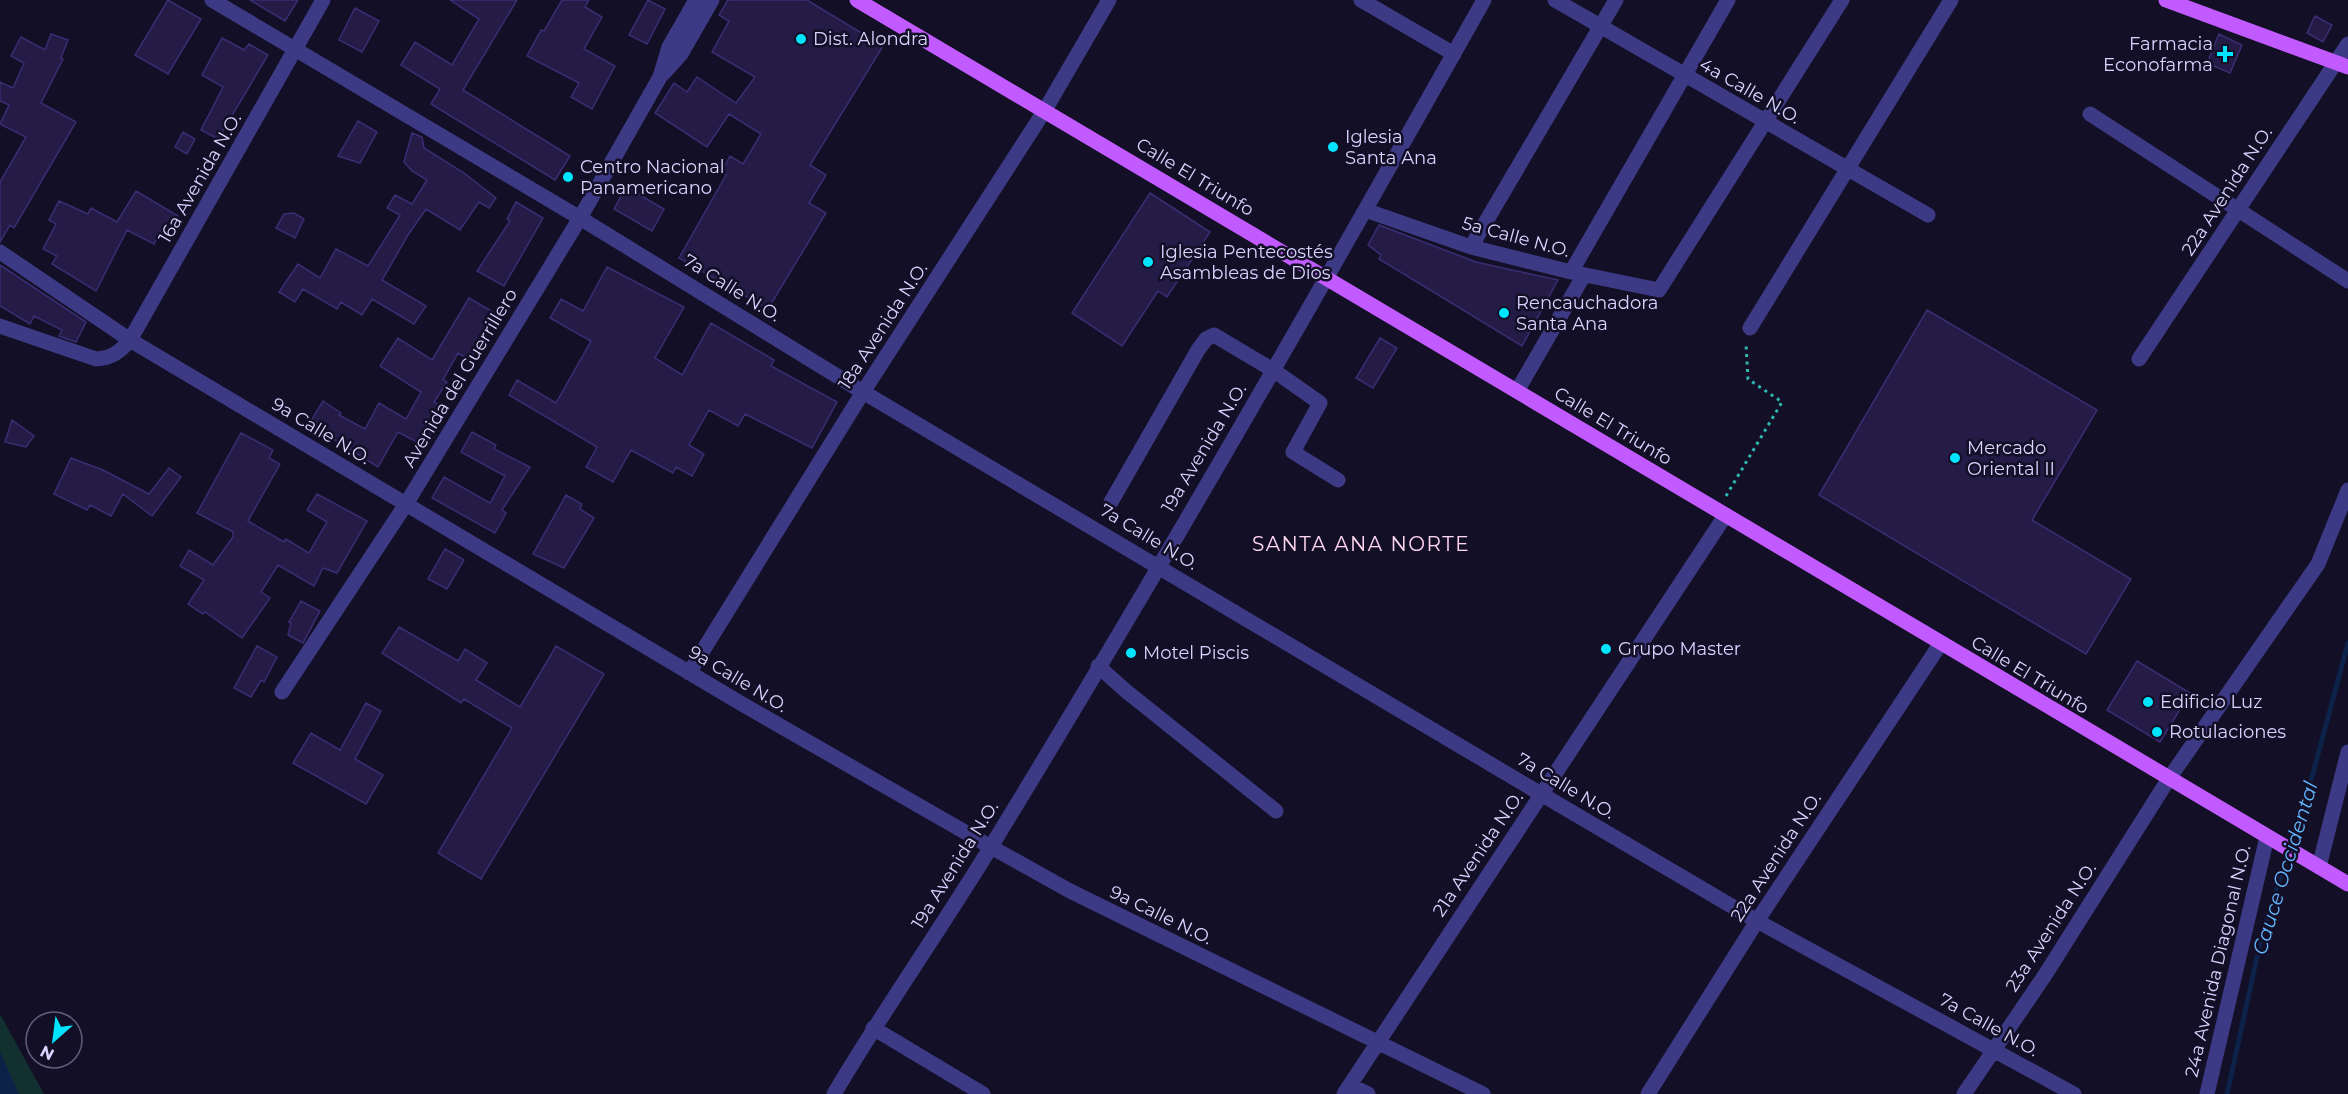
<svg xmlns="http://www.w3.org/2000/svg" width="2348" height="1094" font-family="Montserrat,sans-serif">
	<rect width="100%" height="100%" fill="#130f26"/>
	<path fill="#12302f" d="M0,1014L44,1094H11L0,1054Z"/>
	<path fill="#0c2248" d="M0,1052L19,1094H0Z"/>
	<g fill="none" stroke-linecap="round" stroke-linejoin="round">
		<path stroke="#0c2248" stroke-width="5" d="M2227,1094L2261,939L2312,777L2348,643"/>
	</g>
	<path fill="#241b47" stroke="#3b2d73" stroke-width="1.5" d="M168,0L201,19L168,74L135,55Z
		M250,0H298L285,21Z
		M450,0H517L463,90L570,156L555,180L431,104L440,89L401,65L415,42L452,65L479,19Z
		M562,0H589L585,7L602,17L584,49L615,66L592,109L571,97L579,83L527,56L541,30L544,31Z
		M648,0L665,9L647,44L629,35Z
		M728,0H807L883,46L810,165L826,175L809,203L826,213L768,309L679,258L726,175L721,173L730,156L743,164L761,134L729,114L707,147L655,113L674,83L687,92L697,77L736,103L755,77L712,52L729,21L719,15Z
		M355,8L379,21L362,52L339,40Z
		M2315,16L2332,25L2323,42L2307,33Z
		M51,34L68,40L61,58L63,59L41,103L76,122L14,228L10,225L0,242V182L26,137L0,124L9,105L0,101V82L13,88L24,63L11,56L21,37L45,50Z
		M2219,34L2242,45L2230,73L2207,63Z
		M222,38L244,50L249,44L268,55L218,139L201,130L223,87L202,75Z
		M358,121L377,132L360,163L338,156Z
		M183,132L195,139L187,154L175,147Z
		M412,133L422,137L424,148L464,173L496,198L489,208L479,202L460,230L426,209L408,235L382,280L426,306L414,324L372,299L362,315L341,302L337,309L303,289L295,302L279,292L298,264L320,278L336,249L368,266L400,215L387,208L395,195L412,204L427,180L412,171L404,162Z
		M626,187L664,209L652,231L614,209Z
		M136,191L178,216L168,233L162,229L154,244L127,230L96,291L52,264L57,256L43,249L56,224L49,220L59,201L88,214L91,208L117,222Z
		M1150,193L1210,232L1167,297L1158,291L1122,346L1072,313Z
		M516,202L543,218L504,286L477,271L510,221L507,219Z
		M294,213L304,219L295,238L276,228L284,214Z
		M1379,225L1476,262L1558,280L1522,346L1379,259L1381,255L1368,245Z
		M0,265L86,322L76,342L59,336L62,330L34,316L30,324L0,306Z
		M607,267L684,307L655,358L682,375L711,323L774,360L771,366L837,402L812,448L745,414L738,426L709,410L689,445L704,454L692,476L676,467L673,473L631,450L613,482L586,467L597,447L509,395L517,380L556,403L591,341L550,318L561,299L583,311Z
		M469,298L498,315L469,360L458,353L443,380L447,382L434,402L445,409L424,446L398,432L378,467L309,424L323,401L341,413L339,415L365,429L379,403L406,419L421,392L380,366L398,338L432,360Z
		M1927,310L2097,410L2032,520L2131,579L2086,654L1819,495Z
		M1380,338L1397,348L1373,388L1356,378Z
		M12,420L34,436L26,447L5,442Z
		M472,432L496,445L494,449L530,467L502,510L506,513L495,533L432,498L444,477L490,503L505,476L461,452Z
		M241,433L273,450L269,458L280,464L248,521L284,542L286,539L309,553L327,522L307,510L317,494L367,521L337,573L323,568L314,586L278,565L261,592L270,598L242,638L205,612L203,614L188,604L204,580L180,566L189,550L213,565L233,537V532L197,513Z
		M71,458L103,470L149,494L169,468L181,477L152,516L123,494L111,516L90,505L87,510L54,494Z
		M566,495L582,504L580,509L594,518L564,568L533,554Z
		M445,549L464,560L447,589L428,579Z
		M301,601L320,611L303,643L288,635L291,623L289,622Z
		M399,627L458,661L465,649L487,663L476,680L520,707L556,646L604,674L481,879L438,853L512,728L464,699L461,703L382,653Z
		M257,646L277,657L264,682L261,680L251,697L234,688Z
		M2137,661L2190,693L2160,742L2107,710Z
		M366,703L381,711L355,759L383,775L366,804L293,763L311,733L340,750Z"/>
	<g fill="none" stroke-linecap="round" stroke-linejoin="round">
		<path stroke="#2fb8b0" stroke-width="3" stroke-dasharray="3 4.5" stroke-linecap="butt" d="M1726,496L1782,402L1748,379L1746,344"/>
		<path stroke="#3d3a85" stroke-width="15" d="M212,0L580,218L863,392L1541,794L1757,921L2074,1094
			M1361,0L1454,54
			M1555,0L1928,215
			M664,73L681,54L712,0
			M2090,114L2348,281
			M1365,210L1471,247L1571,272L1659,290L1842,0
			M1471,247L1616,0
			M0,252L130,340L742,704L991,847L1070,891L1483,1094
			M1571,272L1728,0
			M0,326L96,359C112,358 120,352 130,340L323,0
			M1750,328L1951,0
			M2139,359L2348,44
			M1517,391L1584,275
			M1111,502L1198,350L1206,339L1214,335L1273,370L1320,403L1293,452L1338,480
			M1098,666L1126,691L1276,811
			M689,673L863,392L1045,110L1109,0
			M282,692L406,504L580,218L660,77L669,47L696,0
			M2319,867L2348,752
			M873,1028L983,1094
			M1350,1085L1368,1094
			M834,1094C884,1009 941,929 992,845C1162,567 1324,284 1484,0
			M1344,1094L1725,516
			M1648,1094L1757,921L1941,643
			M1964,1094L2045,975L2168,780L2318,564L2348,490
			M2207,1094L2267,837"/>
		<path stroke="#c25bff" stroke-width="15" d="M857,0L2348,884
			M2166,0L2348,67"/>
	</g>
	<g fill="#00e5ff" stroke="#130f26" stroke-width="2">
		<circle cx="801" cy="39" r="6"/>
		<path d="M2222 45h6v6h6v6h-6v6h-6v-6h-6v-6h6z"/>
		<circle cx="1333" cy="147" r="6"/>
		<circle cx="568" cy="177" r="6"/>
		<circle cx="1148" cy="262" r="6"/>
		<circle cx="1504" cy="313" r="6"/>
		<circle cx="1955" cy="458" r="6"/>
		<circle cx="1606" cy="649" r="6"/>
		<circle cx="1131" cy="653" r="6"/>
		<circle cx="2148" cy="702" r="6"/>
		<circle cx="2157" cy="732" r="6"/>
	</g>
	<g text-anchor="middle" stroke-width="5" stroke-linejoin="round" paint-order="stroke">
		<g font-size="18" fill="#d9d4ff" stroke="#130f26" text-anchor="start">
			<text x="813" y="45">Dist. Alondra</text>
			<text x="2213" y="50" text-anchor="end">Farmacia<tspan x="2213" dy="21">Econofarma</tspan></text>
			<text x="1345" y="143">Iglesia<tspan x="1345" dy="21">Santa Ana</tspan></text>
			<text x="580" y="173">Centro Nacional<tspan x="580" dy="21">Panamericano</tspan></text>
			<text x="1160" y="258">Iglesia Pentecostés<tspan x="1160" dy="21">Asambleas de Dios</tspan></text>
			<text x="1516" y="309">Rencauchadora<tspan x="1516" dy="21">Santa Ana</tspan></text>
			<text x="1967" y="454">Mercado<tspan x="1967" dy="21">Oriental II</tspan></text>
			<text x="1618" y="655">Grupo Master</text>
			<text x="1143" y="659">Motel Piscis</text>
			<text x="2160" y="708">Edificio Luz</text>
			<text x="2169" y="738">Rotulaciones</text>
		</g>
		<g font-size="18" fill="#d9d4ff" stroke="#130f26">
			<text transform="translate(1750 91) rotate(30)" y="6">4a Calle N.O.</text>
			<text transform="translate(1195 177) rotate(31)" y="6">Calle El Triunfo</text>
			<text transform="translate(200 178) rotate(-60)" y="6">16a Avenida N.O.</text>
			<text transform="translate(2227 191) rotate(-57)" y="6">22a Avenida N.O.</text>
			<text transform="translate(1516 237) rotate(15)" y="6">5a Calle N.O.</text>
			<text transform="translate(732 288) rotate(32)" y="6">7a Calle N.O.</text>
			<text transform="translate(883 326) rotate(-57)" y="6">18a Avenida N.O.</text>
			<text transform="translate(460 378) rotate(-59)" y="6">Avenida del Guerrillero</text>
			<text transform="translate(1613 426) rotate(31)" y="6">Calle El Triunfo</text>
			<text transform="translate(321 431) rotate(31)" y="6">9a Calle N.O.</text>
			<text transform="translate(1204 448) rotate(-59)" y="6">19a Avenida N.O.</text>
			<text transform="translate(1149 537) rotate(31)" y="6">7a Calle N.O.</text>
			<text transform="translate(2030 675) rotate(31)" y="6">Calle El Triunfo</text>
			<text transform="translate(738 679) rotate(31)" y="6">9a Calle N.O.</text>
			<text transform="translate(1566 786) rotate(31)" y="6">7a Calle N.O.</text>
			<text transform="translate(1478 854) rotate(-56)" y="6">21a Avenida N.O.</text>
			<text transform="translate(1776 857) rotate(-57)" y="6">22a Avenida N.O.</text>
			<text transform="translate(955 865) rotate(-58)" y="6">19a Avenida N.O.</text>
			<text transform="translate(1161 915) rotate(26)" y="6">9a Calle N.O.</text>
			<text transform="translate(2051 927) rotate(-57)" y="6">23a Avenida N.O.</text>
			<text transform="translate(2218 961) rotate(-77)" y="6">24a Avenida Diagonal N.O.</text>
			<text transform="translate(1989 1025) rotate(29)" y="6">7a Calle N.O.</text>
		</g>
		<g font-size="20" letter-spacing="1.5" fill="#ffd6f0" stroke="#130f26">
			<text x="1361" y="551">SANTA ANA NORTE</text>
		</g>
		<g font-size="20" font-style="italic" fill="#62b6ff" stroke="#130f26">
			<text transform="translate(2285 868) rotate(-73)" y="7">Cauce Occidental</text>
		</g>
	</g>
	<g transform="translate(54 1040) rotate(208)"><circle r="28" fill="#130f26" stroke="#625e7d" stroke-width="1.5"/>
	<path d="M0-4.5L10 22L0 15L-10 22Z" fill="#00e5ff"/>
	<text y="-9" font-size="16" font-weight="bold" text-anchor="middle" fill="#d9d4ff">N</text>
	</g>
</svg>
